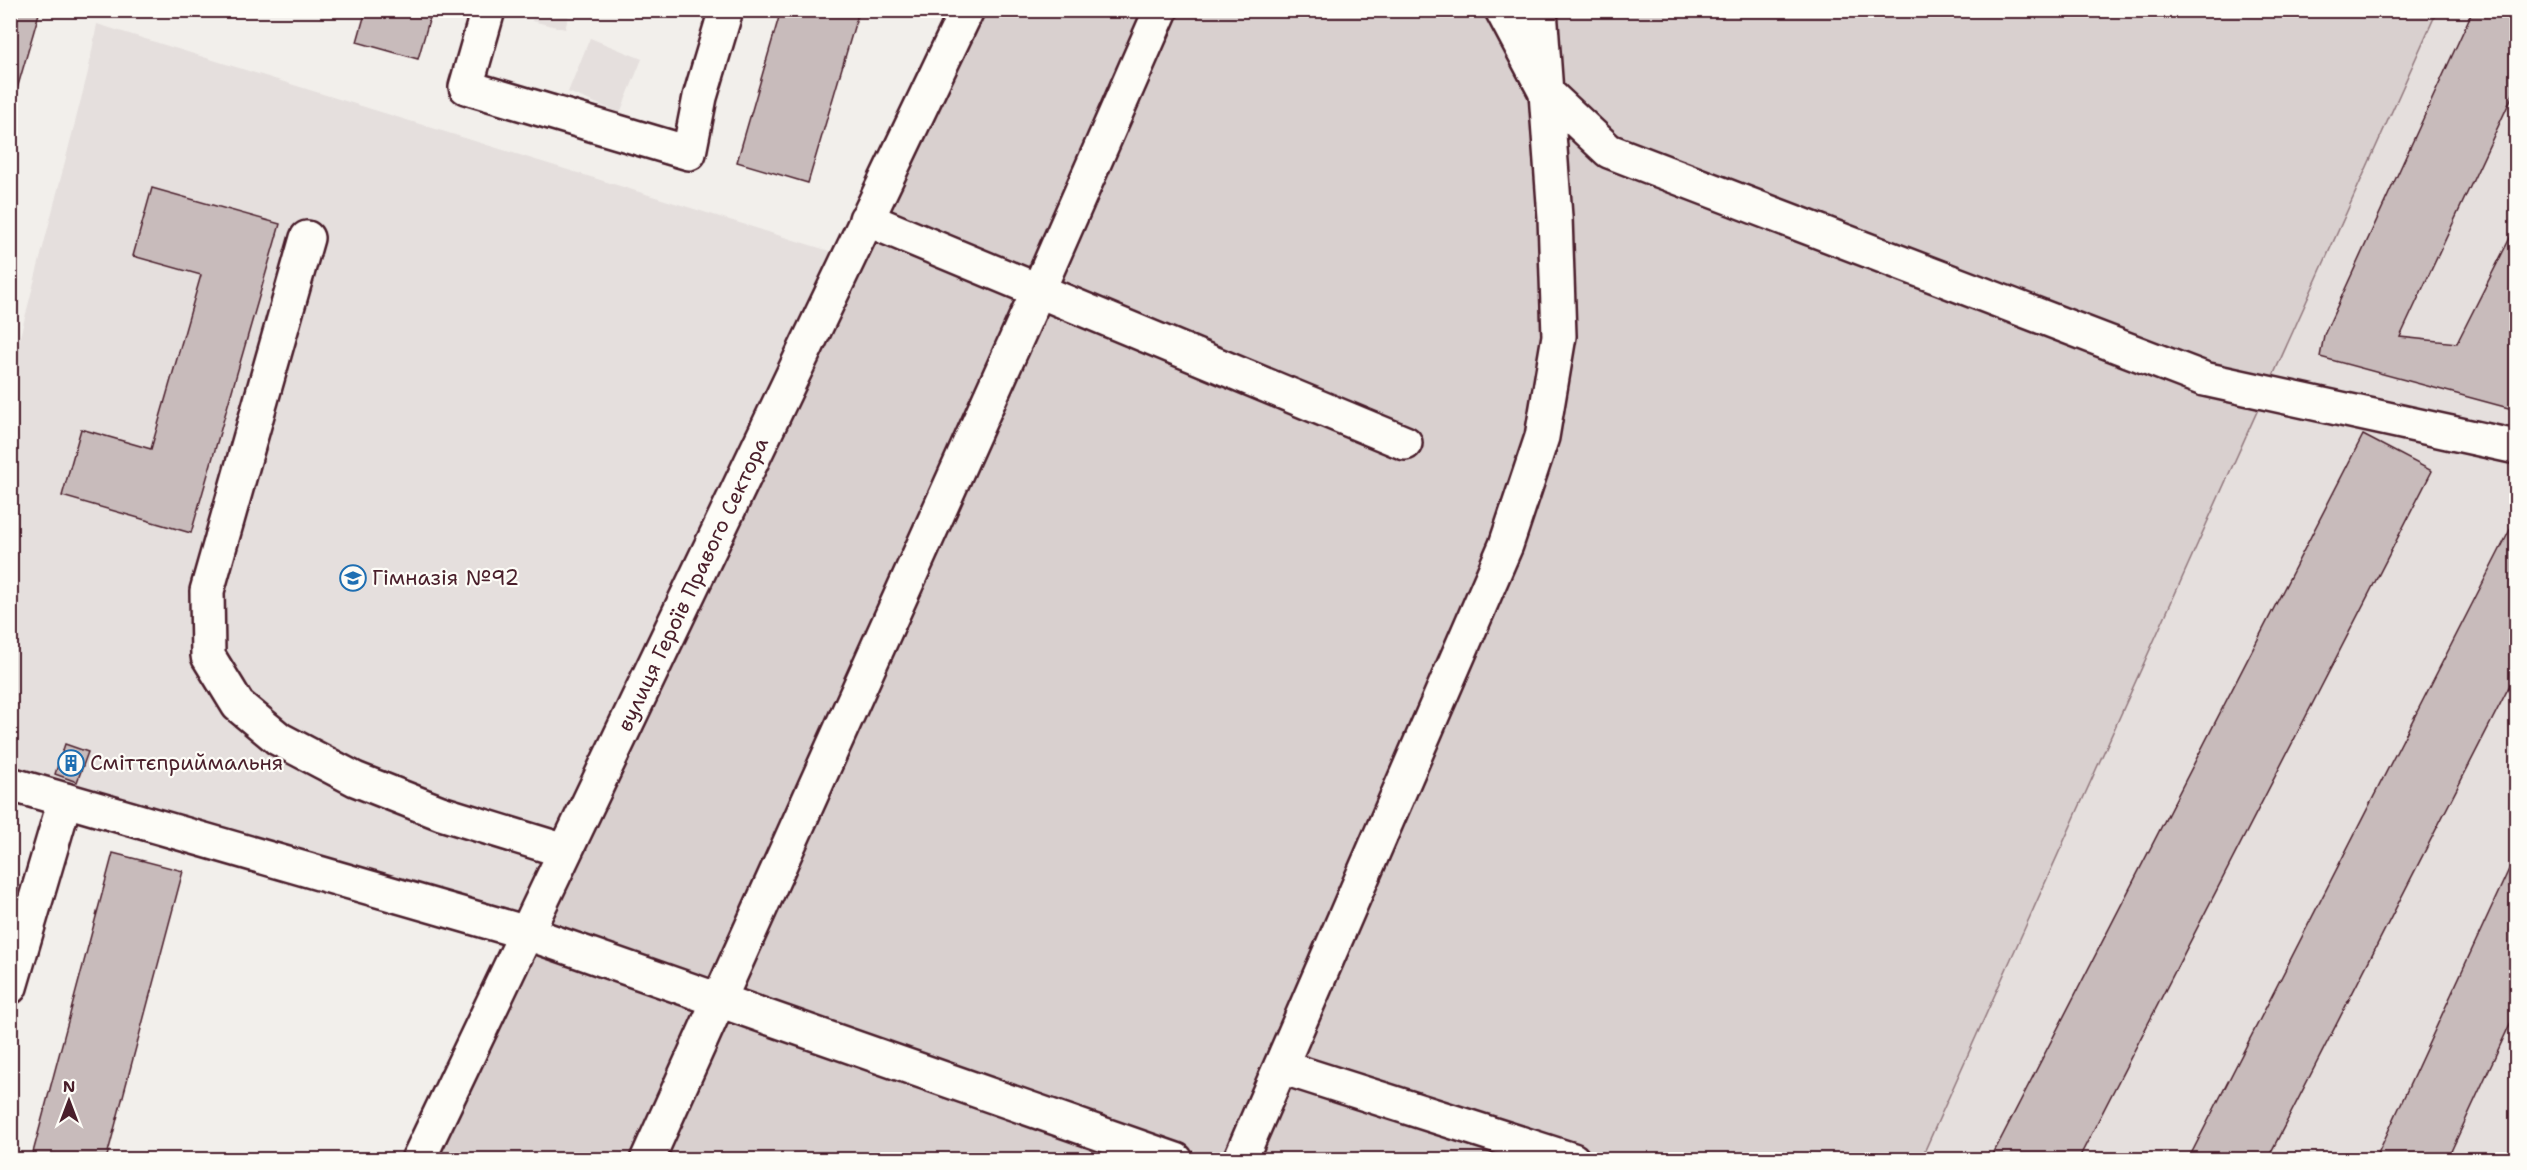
<svg xmlns="http://www.w3.org/2000/svg" width="2527" height="1170" font-family="'Shantell Sans',sans-serif">
	<rect width="100%" height="100%" fill="#f2efeb"/>
	<filter id="ink" filterUnits="userSpaceOnUse"><feTurbulence type="fractalNoise" baseFrequency=".0167" numOctaves="2"/><feDisplacementMap in="SourceGraphic" scale="12" xChannelSelector="R" yChannelSelector="G"/><feConvolveMatrix kernelMatrix="1 2 1 2 8 2 1 2 1" color-interpolation-filters="sRGB"/></filter>
	<g filter="url(#ink)">
		<path fill="#e5dfdd" d="M535,11H570L565,29L532,21Z
			M2437,11H2516V1159L1921,1160Z
			M97,24L849,257L527,933L11,784V372L88,72Z
			M590,38L642,59L620,113L568,92Z"/>
		<path fill="#d9d0cf" stroke="#92787d" stroke-width="1.5" d="M967,11H1502L1544,90L1540,11H2437L1921,1159L418,1160Z"/>
		<path fill="#c8bbbb" stroke="#4a1f2b" stroke-width="1.5" d="M10,10H40L10,113Z
			M366,10H432L418,59L357,42Z
			M781,10H859L808,183L737,162Z
			M2473,10H2516V88L2400,337L2457,343L2516,226V410L2320,357L2324,335Z
			M152,188L280,224L191,533L62,496L81,429L151,449L201,275L133,256Z
			M2363,435L2432,471L2078,1160H1990Z
			M2516,518V673L2267,1160H2188Z
			M65,744L88,752L77,782L55,774Z
			M113,853L183,871L106,1160H31Z
			M2516,854V1011L2447,1160H2375Z"/>
		<g fill="none" stroke-linecap="round" stroke-linejoin="round">
			<g stroke="#4a1f2b" stroke-width="38">
				<g id="minor">
					<path d="M488,10L466,87L689,153L700,97L726,10"/>
					<path d="M1502,10L1545,91L1609,151L2204,379L2516,447"/>
					<path d="M866,219L1405,443"/>
					<path d="M307,238L207,591L208,656L238,705L279,739L355,779L441,813L565,851"/>
					<path d="M10,784L527,933L1176,1160"/>
					<path d="M10,987L65,800"/>
					<path d="M1281,1067L1573,1160"/>
					<path id="s1" d="M418,1160L967,10"/>
					<path d="M647,1160L1038,291L1161,10"/>
				</g>
			</g>
			<g stroke="#4a1f2b" stroke-width="38">
				<path id="major" d="M1240,1160L1506,545L1542,437L1559,336L1555,217L1540,10"/>
			</g>
			<use href="#minor" stroke="#fdfcf7" stroke-width="33"/>
			<use href="#major" stroke="#fdfcf7" stroke-width="33"/>
		</g>
	</g>
	<defs>
		<g id="school-ring" transform="scale(1.35)"><circle r="9.5" fill="#fdfcf7" stroke="#1f6fb2" stroke-width="1.5"/><path d="M0-5L7-2L0 1L-7-2ZM-4 1L0 2.5L4 1V4Q0 6-4 4Z" fill="#1f6fb2"/></g>
		<g id="building-ring" transform="scale(1.35)"><circle r="9.5" fill="#fdfcf7" stroke="#1f6fb2" stroke-width="1.5"/><path d="M-4-6H4V6H1V3H-1V6H-4ZM-2.5-4.3h1.7v1.8h-1.7ZM.8-4.3h1.7v1.8H.8ZM-2.5-1h1.7V.8h-1.7ZM.8-1h1.7V.8H.8Z" fill="#1f6fb2"/></g>
	</defs>
	<g fill-rule="evenodd">
		<use href="#school-ring" x="353" y="578"/>
		<use href="#building-ring" x="71" y="763"/>
	</g>
	<g text-anchor="middle" stroke-width="4.5" stroke-linejoin="round" paint-order="stroke">
		<g font-size="21" fill="#4a1f2b" stroke="#fdfcf7" text-anchor="start">
			<text x="372" y="585">Гімназія №92</text>
			<text x="90" y="770">Сміттєприймальня</text>
		</g>
		<g font-size="21" fill="#4a1f2b" stroke="#fdfcf7">
			<text dy="7" stroke="none"><textPath href="#s1" startOffset="638">вулиця Героїв Правого Сектора</textPath></text>
		</g>
	</g>
	<rect width="2527" height="1170" fill="none" stroke="#fdfcf7" stroke-width="36"/>
	<rect x="18" y="18" width="2491" height="1134" fill="none" stroke="#4a1f2b" stroke-width="2" filter="url(#ink)"/>
	<g transform="translate(69 1101)" stroke="#fdfcf7" stroke-width="4.5" paint-order="stroke">
	<path d="M0-4.5L10 22L0 15L-10 22Z" fill="#4a1f2b"/>
	<text y="-9" font-size="16" font-weight="bold" text-anchor="middle" fill="#4a1f2b">N</text>
	</g>
</svg>
